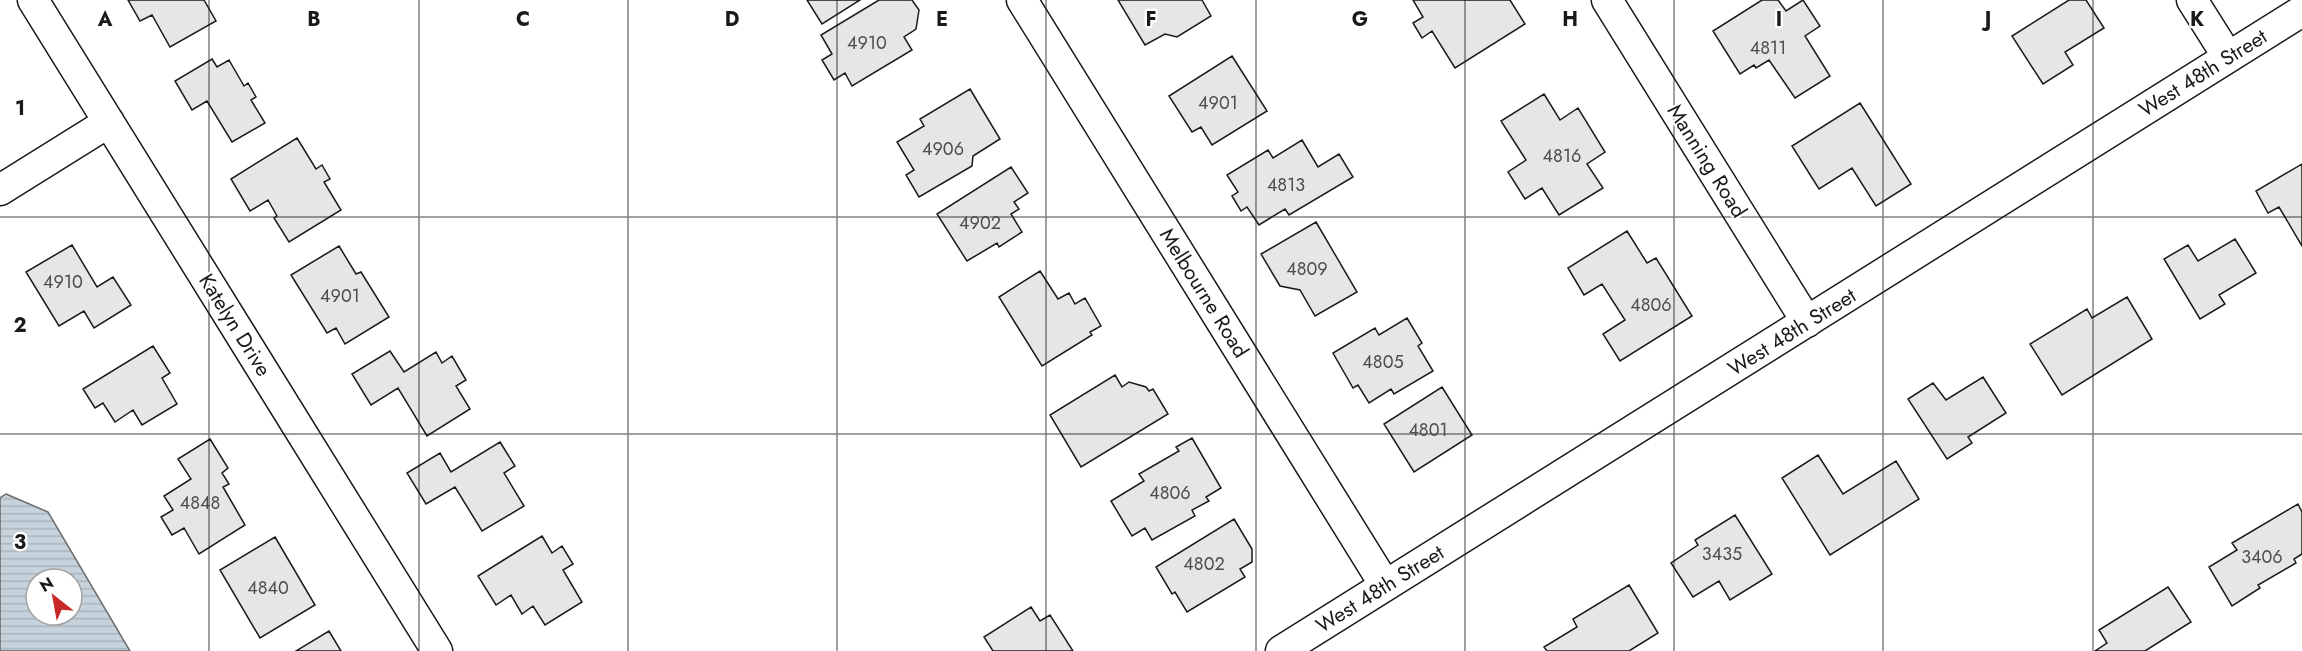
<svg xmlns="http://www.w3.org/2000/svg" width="2302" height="651" font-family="Jost,sans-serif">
	<defs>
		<pattern id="water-rules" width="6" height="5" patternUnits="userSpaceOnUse" patternTransform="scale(1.5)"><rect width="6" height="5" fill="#c6d2dc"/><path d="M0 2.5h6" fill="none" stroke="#aab4bc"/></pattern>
	</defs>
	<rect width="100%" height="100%" fill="#fff"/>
	<path fill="url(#water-rules)" stroke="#6a6a6a" stroke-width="1.5" fill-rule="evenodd" d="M6,494L48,512L130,651H0V498ZM36,579H72V615H36Z"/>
	<path fill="#e6e6e6" stroke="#1a1a1a" stroke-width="1.5" d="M128,0H204L216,21L170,47L152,15L140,21Z
		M807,0H860L822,24Z
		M879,0H912L919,10L916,29L904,37L912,50L852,86L845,73L834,80L822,60L832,54L821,35Z
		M1118,0H1202L1211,16L1177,37L1165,34L1145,45Z
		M1413,0H1510L1525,24L1455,68L1432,31L1422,38L1413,23L1423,17Z
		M1762,0H1778L1786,11L1803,0L1820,26L1805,36L1830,76L1795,98L1769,60L1756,68L1754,65L1740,74L1713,31Z
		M2069,0H2086L2104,28L2065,52L2073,65L2043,84L2012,36Z
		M1232,56L1267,111L1212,145L1201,127L1192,132L1169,96Z
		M212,59L217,67L229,60L244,86L248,83L256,97L251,100L265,123L232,142L207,101L192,110L175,81Z
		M970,89L1000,139L973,156L972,166L919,197L906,175L914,170L897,142L924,126L920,119Z
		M1544,94L1560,120L1578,108L1605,152L1587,164L1603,188L1559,215L1542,188L1525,199L1508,172L1526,160L1501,121Z
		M1860,103L1911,184L1876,206L1852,168L1819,189L1792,146Z
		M297,138L316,169L322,165L330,179L324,182L341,210L289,242L274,218L277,216L268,200L250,211L231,179Z
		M1302,140L1318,167L1339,154L1353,177L1289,215L1285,209L1259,225L1247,207L1241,211L1232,196L1238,192L1227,175L1268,150L1273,158Z
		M2302,164V246L2279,207L2268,213L2256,191Z
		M1011,167L1028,193L1014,202L1019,209L1011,214L1022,232L999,247L997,243L967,261L937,214Z
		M1316,222L1357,292L1315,316L1300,290L1280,286L1261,254Z
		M1627,231L1647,263L1656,258L1692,316L1620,361L1603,334L1625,320L1602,284L1584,295L1568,268Z
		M2235,239L2256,273L2219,295L2225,304L2200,319L2164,259L2188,245L2198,261Z
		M72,245L97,287L113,277L131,305L94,328L84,311L59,326L26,272Z
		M339,246L356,274L361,272L389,317L345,344L336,328L327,333L291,275Z
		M1040,271L1058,299L1069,293L1075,304L1085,298L1101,326L1090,332L1092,335L1042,366L999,297Z
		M2127,297L2152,339L2062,395L2030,344L2087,309L2092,318Z
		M1407,318L1422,343L1418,346L1433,371L1394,394L1391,389L1369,403L1358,385L1353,388L1333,353L1375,328L1379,335Z
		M153,346L170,373L162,378L177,404L142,425L133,410L115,422L103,403L95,408L83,389Z
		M390,351L404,372L436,352L442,363L452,356L466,380L456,386L470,409L427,436L398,388L371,405L352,374Z
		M1115,375L1122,387L1129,382L1146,387L1149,391L1153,389L1168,414L1081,467L1050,415Z
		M1983,377L2006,413L1968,437L1972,443L1947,459L1908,399L1933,383L1946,400Z
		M1442,387L1472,435L1414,472L1384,424Z
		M1192,438L1221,488L1206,497L1209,501L1192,510L1195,516L1152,540L1145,528L1132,536L1111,501L1144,481L1139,474L1179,451L1176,447Z
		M210,439L228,468L222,473L229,484L223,487L245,525L199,554L184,528L172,535L161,517L173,510L164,496L191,479L178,459Z
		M500,442L515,466L504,473L524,506L482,531L455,487L426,504L407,473L440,453L451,472Z
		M1818,455L1843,494L1896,461L1919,499L1830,555L1782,478Z
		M2298,504L2302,512V554L2294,559L2296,563L2258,585L2260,588L2232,606L2209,567L2237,550L2232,543Z
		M1735,515L1772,574L1730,600L1719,581L1693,597L1671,563L1698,545L1695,540Z
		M1234,519L1252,549V562L1240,569L1245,577L1187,612L1175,592L1172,594L1156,567Z
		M542,536L552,553L562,546L573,564L563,570L582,602L545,625L533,606L522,614L511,595L496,605L478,576Z
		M275,537L315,605L260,638L220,570Z
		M1629,585L1658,633L1629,651H1547L1544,647L1577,627L1573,619Z
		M2168,587L2191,622L2145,651H2095L2107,643L2099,630Z
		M1031,607L1040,621L1050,615L1073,651H993L984,637Z
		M329,631L341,651H296Z"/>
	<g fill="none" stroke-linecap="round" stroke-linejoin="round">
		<g stroke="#1a1a1a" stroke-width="33">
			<path id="minor" d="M33,0L437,651
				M1022,0L1385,585
				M1607,0L1807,322
				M2192,0L2228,57
				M0,190L109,122
				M1281,651L2302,11"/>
		</g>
		<use href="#minor" stroke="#fff" stroke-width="30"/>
	</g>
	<path fill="none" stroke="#1a1a1a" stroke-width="1.5" stroke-opacity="0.55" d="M209,0V651M419,0V651M628,0V651M837,0V651M1046,0V651M1256,0V651M1465,0V651M1674,0V651M1883,0V651M2093,0V651M0,217H2302M0,434H2302"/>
	<g text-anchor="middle" stroke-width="4.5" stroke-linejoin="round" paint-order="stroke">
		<g font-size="18" fill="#4d4d4d">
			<text x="867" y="49">4910</text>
			<text x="1768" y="54">4811</text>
			<text x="1218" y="109">4901</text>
			<text x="943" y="155">4906</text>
			<text x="1562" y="162">4816</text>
			<text x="1286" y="191">4813</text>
			<text x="980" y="229">4902</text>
			<text x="1307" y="275">4809</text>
			<text x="63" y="288">4910</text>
			<text x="340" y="302">4901</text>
			<text x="1651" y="311">4806</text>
			<text x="1383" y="368">4805</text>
			<text x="1428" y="436">4801</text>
			<text x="1170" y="499">4806</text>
			<text x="200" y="509">4848</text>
			<text x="1722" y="560">3435</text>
			<text x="2262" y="563">3406</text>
			<text x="1204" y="570">4802</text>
			<text x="268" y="594">4840</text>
		</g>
		<g font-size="21" fill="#1a1a1a" stroke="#fff">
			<text transform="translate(2203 73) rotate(-32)" y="7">West 48th Street</text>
			<text transform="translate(1707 161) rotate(58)" y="7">Manning Road</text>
			<text transform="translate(1204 293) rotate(58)" y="7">Melbourne Road</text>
			<text transform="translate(235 325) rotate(58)" y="7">Katelyn Drive</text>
			<text transform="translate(1792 332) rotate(-32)" y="7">West 48th Street</text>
			<text transform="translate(1380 589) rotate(-32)" y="7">West 48th Street</text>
		</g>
	</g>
	<g font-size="20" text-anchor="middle" font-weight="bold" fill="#1a1a1a" stroke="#fff" stroke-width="4.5" stroke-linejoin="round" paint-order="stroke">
		<text x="105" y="26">A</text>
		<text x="314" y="26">B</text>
		<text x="523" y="26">C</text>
		<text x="732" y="26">D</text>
		<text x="942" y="26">E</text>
		<text x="1151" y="26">F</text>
		<text x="1360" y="26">G</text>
		<text x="1570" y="26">H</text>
		<text x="1779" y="26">I</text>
		<text x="1988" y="26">J</text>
		<text x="2197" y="26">K</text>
		<text x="20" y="115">1</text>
		<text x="20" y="332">2</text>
		<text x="20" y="549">3</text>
	</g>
	<g transform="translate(54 597) rotate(329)"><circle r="28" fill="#ffffff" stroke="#a3a3a3" stroke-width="1.5"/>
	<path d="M0-4.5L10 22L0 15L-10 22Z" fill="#c62828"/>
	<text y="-9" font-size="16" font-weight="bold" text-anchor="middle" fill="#1a1a1a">N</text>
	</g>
</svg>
